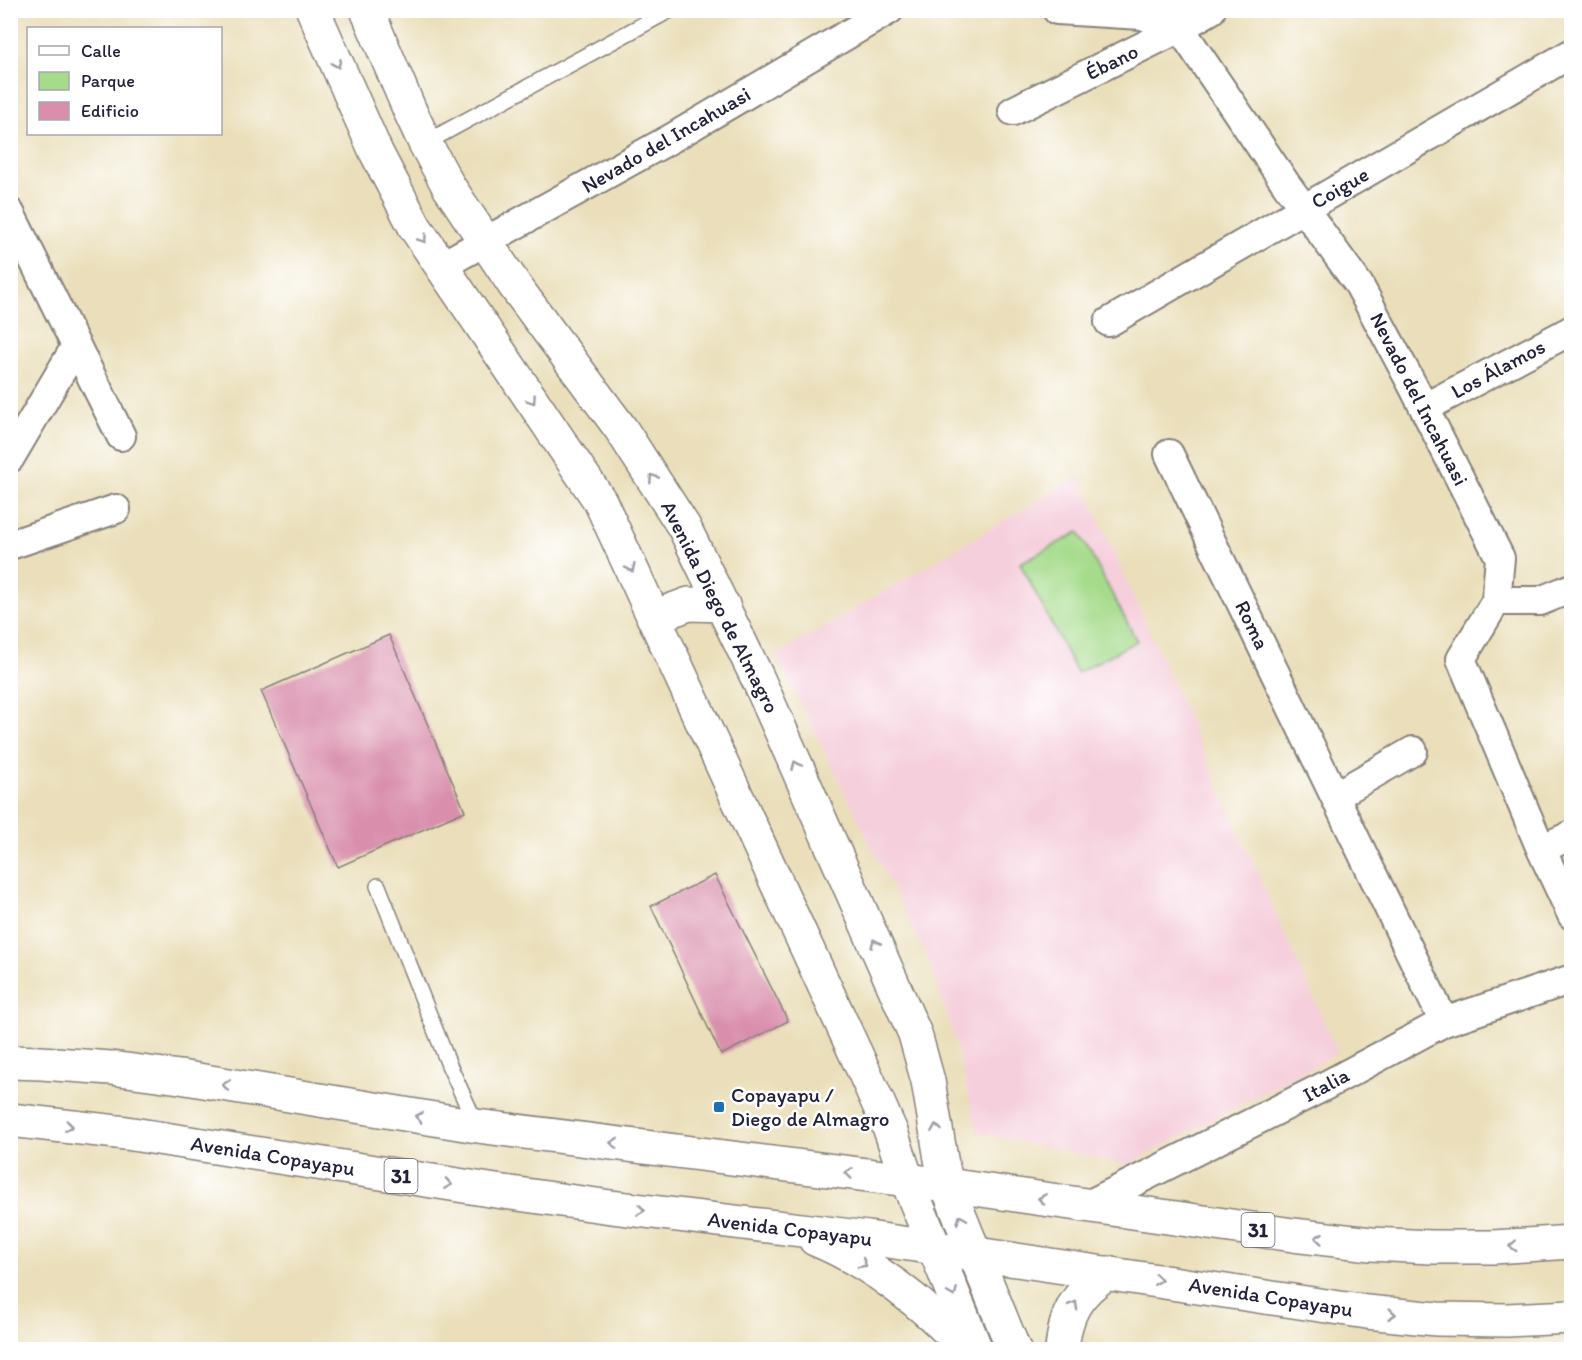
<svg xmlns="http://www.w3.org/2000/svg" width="1582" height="1360" font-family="Itim,sans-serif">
	<rect width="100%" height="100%" fill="#fff"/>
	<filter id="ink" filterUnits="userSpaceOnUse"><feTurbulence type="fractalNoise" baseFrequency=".0167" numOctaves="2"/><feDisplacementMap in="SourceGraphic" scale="12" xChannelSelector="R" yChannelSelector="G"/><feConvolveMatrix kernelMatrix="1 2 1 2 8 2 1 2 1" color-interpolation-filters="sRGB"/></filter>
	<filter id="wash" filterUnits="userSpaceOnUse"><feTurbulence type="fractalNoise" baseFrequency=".008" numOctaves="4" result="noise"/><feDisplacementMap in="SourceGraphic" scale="24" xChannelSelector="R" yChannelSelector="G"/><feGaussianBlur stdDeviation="1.35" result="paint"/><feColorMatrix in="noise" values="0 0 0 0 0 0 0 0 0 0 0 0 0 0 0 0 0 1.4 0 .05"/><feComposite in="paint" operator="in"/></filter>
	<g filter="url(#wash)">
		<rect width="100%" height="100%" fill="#eadfba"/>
		<path fill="#f5cfdb" d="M1080,476L1338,1053L1128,1165L977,1132L956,1044L929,961L776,655Z"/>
		<path fill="#a5db8b" stroke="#647e63" stroke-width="1.5" d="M1079,532L1137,641L1077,673L1020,563Z"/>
		<g id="blocks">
			<path fill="#d98fac" d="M389,635L465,811L338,867L261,691Z
				M715,875L788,1021L721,1055L651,906Z"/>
		</g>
	</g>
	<g filter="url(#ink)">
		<use href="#blocks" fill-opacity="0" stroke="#86807a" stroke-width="1.5"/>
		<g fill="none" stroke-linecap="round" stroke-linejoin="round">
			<g stroke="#86807a" stroke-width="18">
				<path id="service" d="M425,143L670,10
					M378,886L449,1065L476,1124"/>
			</g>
			<g stroke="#86807a" stroke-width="32">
				<path id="minor" d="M1057,10L1142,15L1180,28L1286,184L1359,285L1413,386L1500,558L1496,601L1461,659L1541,849L1572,915
					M1013,111L1180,28L1211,10
					M10,213L121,436
					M441,266L672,138L889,10
					M1109,322L1572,53
					M1424,408L1572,330
					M1169,454L1444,1022
					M10,458L76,346
					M10,545L116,509
					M1496,601H1540L1572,588
					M1335,796L1413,751
					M1541,849L1572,835
					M1086,1206L1321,1088L1444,1022L1572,979"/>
			</g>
			<g stroke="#86807a" stroke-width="36">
				<path id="tertiary" d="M313,10L376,152L415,227L600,501L867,1078L891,1132L907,1180
					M367,10L410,111L425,143L449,187L515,286L621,429L684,527L758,679L915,1034L928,1081L941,1159L947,1185
					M653,617L689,604L723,605"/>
			</g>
			<g stroke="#86807a" stroke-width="36">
				<path id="primary" d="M907,1180L976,1350
					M947,1185L1014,1350
					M1062,1350C1065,1313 1077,1293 1107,1273"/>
			</g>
			<g stroke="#86807a" stroke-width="36">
				<path id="trunk" d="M10,1062L41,1063L111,1068L180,1077L477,1126L947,1185L1293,1235L1371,1244L1431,1247H1493L1572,1242
					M10,1120L126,1133L496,1191L611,1207L868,1238L1367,1312L1437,1319L1507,1320L1572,1317
					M815,1239C871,1262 926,1305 967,1350"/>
			</g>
			<use href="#service" stroke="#fff" stroke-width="15"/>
			<use href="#minor" stroke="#fff" stroke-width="28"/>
			<use href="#tertiary" stroke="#fff" stroke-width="33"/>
			<use href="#primary" stroke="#fff" stroke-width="33"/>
			<use href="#trunk" stroke="#fff" stroke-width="33"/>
		</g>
		<defs><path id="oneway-chevron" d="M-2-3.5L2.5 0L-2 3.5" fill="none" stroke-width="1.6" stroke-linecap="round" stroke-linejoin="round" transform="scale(1.5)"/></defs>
		<g stroke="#9c9ca7">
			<use href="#oneway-chevron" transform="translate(337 64) rotate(66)"/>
			<use href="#oneway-chevron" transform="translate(423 239) rotate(56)"/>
			<use href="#oneway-chevron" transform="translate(532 400) rotate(56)"/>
			<use href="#oneway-chevron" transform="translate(653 478) rotate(-123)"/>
			<use href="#oneway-chevron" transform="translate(631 568) rotate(65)"/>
			<use href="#oneway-chevron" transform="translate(796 765) rotate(-114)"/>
			<use href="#oneway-chevron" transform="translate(875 943) rotate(-114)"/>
			<use href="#oneway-chevron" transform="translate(226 1085) rotate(-171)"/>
			<use href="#oneway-chevron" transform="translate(419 1117) rotate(-171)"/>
			<use href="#oneway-chevron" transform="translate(69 1126) rotate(7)"/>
			<use href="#oneway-chevron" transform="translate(936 1128) rotate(-99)"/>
			<use href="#oneway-chevron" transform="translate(614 1143) rotate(-173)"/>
			<use href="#oneway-chevron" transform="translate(849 1173) rotate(-173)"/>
			<use href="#oneway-chevron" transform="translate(448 1184) rotate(9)"/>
			<use href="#oneway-chevron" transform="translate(1042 1199) rotate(-171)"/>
			<use href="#oneway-chevron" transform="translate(641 1210) rotate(7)"/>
			<use href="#oneway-chevron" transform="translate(961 1219) rotate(-112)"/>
			<use href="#oneway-chevron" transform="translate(1319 1238) rotate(-173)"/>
			<use href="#oneway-chevron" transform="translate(1513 1246) rotate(177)"/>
			<use href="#oneway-chevron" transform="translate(863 1264) rotate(31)"/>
			<use href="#oneway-chevron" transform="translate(1158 1280) rotate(8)"/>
			<use href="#oneway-chevron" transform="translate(953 1293) rotate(68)"/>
			<use href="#oneway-chevron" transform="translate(1074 1305) rotate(-60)"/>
			<use href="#oneway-chevron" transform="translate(1392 1314) rotate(6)"/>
		</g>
	</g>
	<rect fill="#1f6fb2" stroke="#fff" stroke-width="2" x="713" y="1101" width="12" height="12" rx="3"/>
	<g text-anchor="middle" stroke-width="5" stroke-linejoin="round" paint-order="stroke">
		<g fill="#fff" stroke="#646476" stroke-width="1.5">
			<rect x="384.5" y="1159" width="33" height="34" rx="4.5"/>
			<rect x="1241.5" y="1213" width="33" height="34" rx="4.5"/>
		</g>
		<g font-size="20" font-weight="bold" fill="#22223b">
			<text x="401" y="1183">31</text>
			<text x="1258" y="1237">31</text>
		</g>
		<g font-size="21" fill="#22223b" stroke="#fff">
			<text transform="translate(1112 62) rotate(-26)" y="7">Ébano</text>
			<text transform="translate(666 140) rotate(-30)" y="7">Nevado del Incahuasi</text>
			<text transform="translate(1340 188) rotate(-30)" y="7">Coigue</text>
			<text transform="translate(1498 369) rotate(-28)" y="7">Los Álamos</text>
			<text transform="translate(1419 399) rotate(63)" y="7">Nevado del Incahuasi</text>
			<text transform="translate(720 607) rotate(63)" y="7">Avenida Diego de Almagro</text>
			<text transform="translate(1252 625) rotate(64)" y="7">Roma</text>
			<text transform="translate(1326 1085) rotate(-28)" y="7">Italia</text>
			<text transform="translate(273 1156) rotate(9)" y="7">Avenida Copayapu</text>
			<text transform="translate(790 1229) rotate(7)" y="7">Avenida Copayapu</text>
			<text transform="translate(1271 1297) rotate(9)" y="7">Avenida Copayapu</text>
		</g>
		<g font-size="21" fill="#22223b" stroke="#fff" text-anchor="start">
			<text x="731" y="1102">Copayapu /<tspan x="731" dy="24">Diego de Almagro</tspan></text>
		</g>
	</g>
	<rect width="1582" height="1360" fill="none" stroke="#fff" stroke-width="36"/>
	<rect x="27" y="27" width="195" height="108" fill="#ffffff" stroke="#a7a7b1" stroke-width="1.5"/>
	<rect x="39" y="46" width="30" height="9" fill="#ffffff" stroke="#a7a7b1" stroke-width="1.5"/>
	<text x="81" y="57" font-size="18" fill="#22223b">Calle</text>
	<rect x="39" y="72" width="30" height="18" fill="#a5db8b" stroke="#a7a7b1" stroke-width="1.5"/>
	<text x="81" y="87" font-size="18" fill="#22223b">Parque</text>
	<rect x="39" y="102" width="30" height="18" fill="#d98fac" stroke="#a7a7b1" stroke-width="1.5"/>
	<text x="81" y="117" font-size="18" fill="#22223b">Edificio</text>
</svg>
